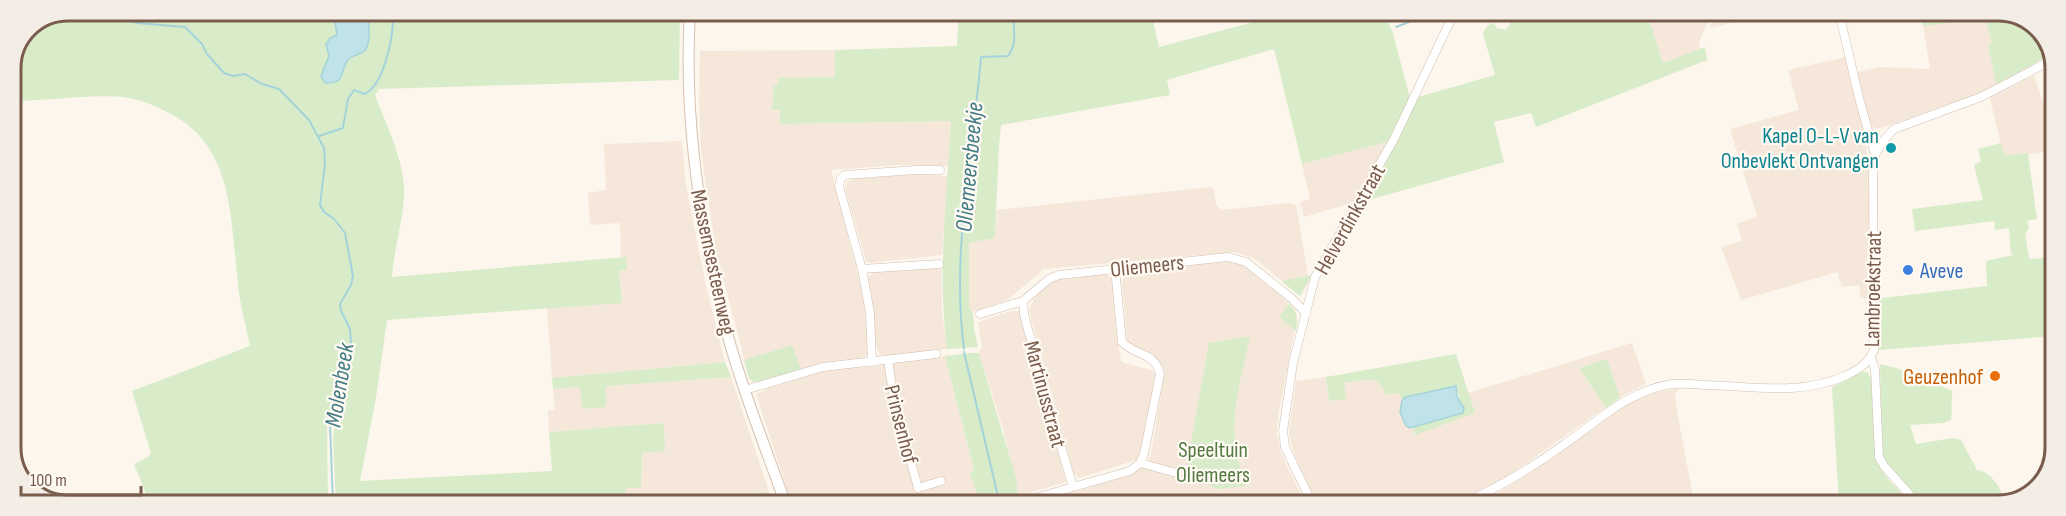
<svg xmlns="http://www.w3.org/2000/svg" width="2066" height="516" font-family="'Sofia Sans Condensed',sans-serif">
	<rect width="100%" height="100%" fill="#fdf6ec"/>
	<path fill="#f5e8da" d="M1677,11L1712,12L1699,42L1700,49L1663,64L1647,12L1669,16L1676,14Z
		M1719,12H1773V13L1709,28Z
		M1985,16L1992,43L1988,46L1996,84L1982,92L1881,128H1874L1870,123L1857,72L1881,67L1930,69L1923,26L1951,23Z
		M835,50L836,77L774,85L773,110H780V124L951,121L949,166L900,165L831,170L864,299L868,352L866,356L863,359L854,361L824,362L762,381L753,382L749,378L716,250L708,199L701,150L699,98L700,51Z
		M1846,57L1865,138L1868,160L1870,209L1869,298L1861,299L1859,285L1842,287L1837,272L1741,300L1721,247L1742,241L1737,224L1757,216L1730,129L1799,110L1788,70Z
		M2034,75L2055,139V151L2004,157L1990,98Z
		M682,141L686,186L706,286L725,362L552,378L547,308L622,302L619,271L627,270L626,258H621L620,223L590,225L588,193L606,190L604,144Z
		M1390,141L1354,202L1304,217L1300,202L1310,199L1302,164Z
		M916,174L948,176L942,255L870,263L866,261L845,188L847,182L853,179Z
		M1211,187L1213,188L1216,204L1221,210L1288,203L1296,205L1309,281L1300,296L1255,259L1235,252L1044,269L1007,300L973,312L969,308V243L995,238L997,210Z
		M1226,261L1241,265L1255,274L1280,295L1295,310L1297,317L1278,416L1277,434L1281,453L1306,505H1030L1127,476L1146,465L1151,454L1165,370L1155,356L1129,344L1127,340L1122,282L1126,273Z
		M942,267V313L947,349L885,356L880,354L874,343L873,310L867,282L868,277L876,271Z
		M1106,274L1113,281L1118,344L1121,360L1124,363L1152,370L1155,374L1154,383L1139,456L1136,460L1080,478L1073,473L1029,310L1036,295L1051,282L1060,279Z
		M1011,311H1019L1022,318L1066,482L1019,496L1003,429L979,353L982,347L978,322Z
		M1632,343L1646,384L1622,396L1515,471L1487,489L1451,505H1321L1312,495L1293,451L1289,432L1296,381L1326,377L1329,401L1344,383L1366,379L1378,381L1390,393H1399L1402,400L1400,412L1410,428L1413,427L1415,434L1475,413L1468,393Z
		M945,356L974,470L970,472L980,505H792L756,394L769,388L827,370L879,366Z
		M731,377L769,492L625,501L626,488H641L642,453L664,423L549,432L548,411L555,410L553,389L580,387L606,407V386Z
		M1679,389L1675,395L1677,411L1693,497L1661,505H1590L1589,500L1572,505H1475L1490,498L1551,460L1624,407L1652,392Z"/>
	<path fill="#d8ecc9" d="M68,11H680L679,80L379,89L375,95C387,127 406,163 404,198C402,224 394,250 392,277L626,257L627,270L619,271L622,303L387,320L376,398L360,481L552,471L549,432L664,423L665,451L642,453L641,488H626L625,501L769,492L772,504H336L333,438L334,428L339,413L331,410L327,426L328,504H136L148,499L134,464L148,457L151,453L132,391L250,346C246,326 240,305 238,284C230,217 235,142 163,110C152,104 137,99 124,97C86,94 49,101 11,101V68L28,27Z
		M959,11H1151L1159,47L1296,11H1382L1392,30L1410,98L1390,141L1302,164L1274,49L1167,80L1170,95L1001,125L999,145L995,238L969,243V308L973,312L974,328L978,347L947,349C937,273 947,197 951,121L780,124V110H772L774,85H778V78L835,77V50L957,46Z
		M1526,11H1677L1676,14L1669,16L1647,12L1663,63L1705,47L1707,60L1536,127L1531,113L1494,122L1504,162L1361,202L1418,97L1495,75L1483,34C1485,28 1488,24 1494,23L1497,28L1506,30L1512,21L1521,18V13Z
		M1909,12H2009L2041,30L2052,54L1996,84L1988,45L1992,43L1985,16L1951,23L1923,26L1921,16L1875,21L1874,16Z
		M2001,143L2005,156L2028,153L2037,219L2027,221L2029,229L2025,233L2029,259L2055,257V336L1879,350L1878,301L1882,298L1987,286L1986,261L2013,255L2011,253L2009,228L1995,230L1994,221L1915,231L1912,209L1983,200L1974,165L1981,161L1978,149Z
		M1312,275L1300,296L1281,281Z
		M1289,304C1297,312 1298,320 1296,331L1279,317Z
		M1250,336C1238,392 1224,431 1246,486L1218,489L1185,476L1209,343Z
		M792,345L801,369L762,381L753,382L749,378L744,360Z
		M970,353H979L1016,478L1019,505H980L970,472L974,470L945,356Z
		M1456,354L1475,413L1415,435L1413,427L1463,413L1456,386L1406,397L1402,400L1399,393L1386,394C1378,373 1363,380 1344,383L1346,399L1329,401L1326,377Z
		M1607,359L1620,398L1606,408L1579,368Z
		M725,362L731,377L606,386V407L582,409L580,387L553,389L552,378Z
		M1880,364L1896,368L1953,391C1950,400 1953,410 1951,420L1943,423L1910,425L1916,444L1953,438L1961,440L1977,470C1991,471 2003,490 2004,503L1998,505H1924C1909,490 1886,473 1882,451Z
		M1862,372H1867L1871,377L1876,461L1888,479L1913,505H1839L1832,387Z"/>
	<path fill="#bfe3e8" stroke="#a5d3da" stroke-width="1.5" d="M341,11H366C369,19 371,41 366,49C363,54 354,55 350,58C338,68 349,84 325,83L321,76L329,56L326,44L330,38L337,35L335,22Z
		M1456,386L1457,397L1464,408L1463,413L1410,428L1406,426L1400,412L1402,400L1406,397Z"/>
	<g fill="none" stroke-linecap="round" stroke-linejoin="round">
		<path stroke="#a5d3da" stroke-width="2" d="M119,11L127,19L137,23L185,27L202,44L207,54L224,73L233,76L245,74L262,84L279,89L309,120L324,148L325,163L320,205L324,212L334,219L345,233L353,276L351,285L340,304L341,311L350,329L351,342L349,357L330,424L333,504
			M1396,27L1437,11
			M319,136L343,128L348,99L354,90L364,94C384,86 393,38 393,18L400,11
			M964,349C951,251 973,154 981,57L1008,56C1019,42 1012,27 1014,11
			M964,352L1000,505"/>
		<g stroke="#d1beb0" stroke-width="9">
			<path id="minor" d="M1839,12L1859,98L1875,155
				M862,269L939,264
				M1023,301L1024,314L1043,386L1073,487L1130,471L1140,463L1144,454L1160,374C1154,351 1137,357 1122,342L1115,268
				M980,314L1023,301L1049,279L1059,275L1228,257L1246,262L1291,298L1306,313
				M1871,358L1875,369L1879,457L1884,466L1919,505
				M888,360L893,394L918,488L941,481
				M872,362L870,313L862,269L839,186L841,178L845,175L916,170H940
				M745,390L823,367L936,354
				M1140,463L1173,472
				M1032,499L1073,487
				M1313,505L1285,447L1283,431L1293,363L1315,277L1394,139L1455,11
				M1459,505C1496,489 1530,469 1562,446C1597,422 1629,390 1672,384C1683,383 1694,384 1705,385C1751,386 1800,396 1845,376C1858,370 1868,364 1874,350L1873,167L1875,155L1882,142L1894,129L1981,97L2054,59"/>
		</g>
		<g stroke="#d6c0b0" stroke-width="12">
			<path id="secondary" d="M690,11C684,109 698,214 721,310C737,376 763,441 786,505"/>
		</g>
		<use href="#minor" stroke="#fff" stroke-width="8"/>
		<use href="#secondary" stroke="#fff" stroke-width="10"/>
	</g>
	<circle fill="#0f9aa8" stroke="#fffaf3" stroke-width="2" cx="1891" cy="148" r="6"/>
	<circle fill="#3f7fe0" stroke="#fffaf3" stroke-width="2" cx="1908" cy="270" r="6"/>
	<circle fill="#e8710a" stroke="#fffaf3" stroke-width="2" cx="1995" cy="376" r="6"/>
	<g text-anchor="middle" stroke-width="4.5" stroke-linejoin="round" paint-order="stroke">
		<g font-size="22" fill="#0d838f" stroke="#fffaf3" text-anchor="end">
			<text x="1879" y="143">Kapel O-L-V van<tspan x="1879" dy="25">Onbevlekt Ontvangen</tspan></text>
		</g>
		<g font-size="22" fill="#7a5c4d" stroke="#fffaf3">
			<text transform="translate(1349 219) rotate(-61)" y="8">Helverdinkstraat</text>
			<text transform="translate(714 262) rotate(78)" y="8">Massemsesteenweg</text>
			<text transform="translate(1147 265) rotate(-6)" y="8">Oliemeers</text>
			<text transform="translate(1872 289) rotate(-89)" y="8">Lambroekstraat</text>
			<text transform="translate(1046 394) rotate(75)" y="8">Martinusstraat</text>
			<text transform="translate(902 424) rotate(76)" y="8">Prinsenhof</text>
		</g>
		<g font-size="22" fill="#366cbe" stroke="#fffaf3" text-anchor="start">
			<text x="1920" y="278">Aveve</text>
		</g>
		<g font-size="22" fill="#c56008" stroke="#fffaf3" text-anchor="end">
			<text x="1983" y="384">Geuzenhof</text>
		</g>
		<g font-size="22" fill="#537a41" stroke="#fffaf3">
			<text x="1213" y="457">Speeltuin<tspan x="1213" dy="25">Oliemeers</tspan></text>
		</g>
		<g font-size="24" font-style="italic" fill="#437c86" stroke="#fffaf3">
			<text transform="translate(969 167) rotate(-85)" y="8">Oliemeersbeekje</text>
			<text transform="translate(339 385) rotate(-81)" y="8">Molenbeek</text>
		</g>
	</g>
	<path d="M0 0H2066V516H0ZM68 21H1998A47 47 0 0 1 2045 68V448A47 47 0 0 1 1998 495H68A47 47 0 0 1 21 448V68A47 47 0 0 1 68 21Z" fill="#f4ede6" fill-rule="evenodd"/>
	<path fill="none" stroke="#7a5c4d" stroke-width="3" d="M68 21H1998A47 47 0 0 1 2045 68V448A47 47 0 0 1 1998 495H68A47 47 0 0 1 21 448V68A47 47 0 0 1 68 21Z"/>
	<path d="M21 486v9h120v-9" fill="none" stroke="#7a5c4d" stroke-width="3"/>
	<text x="30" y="486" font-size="18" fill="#7a5c4d" stroke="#fffaf3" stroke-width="4.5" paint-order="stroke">100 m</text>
</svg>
